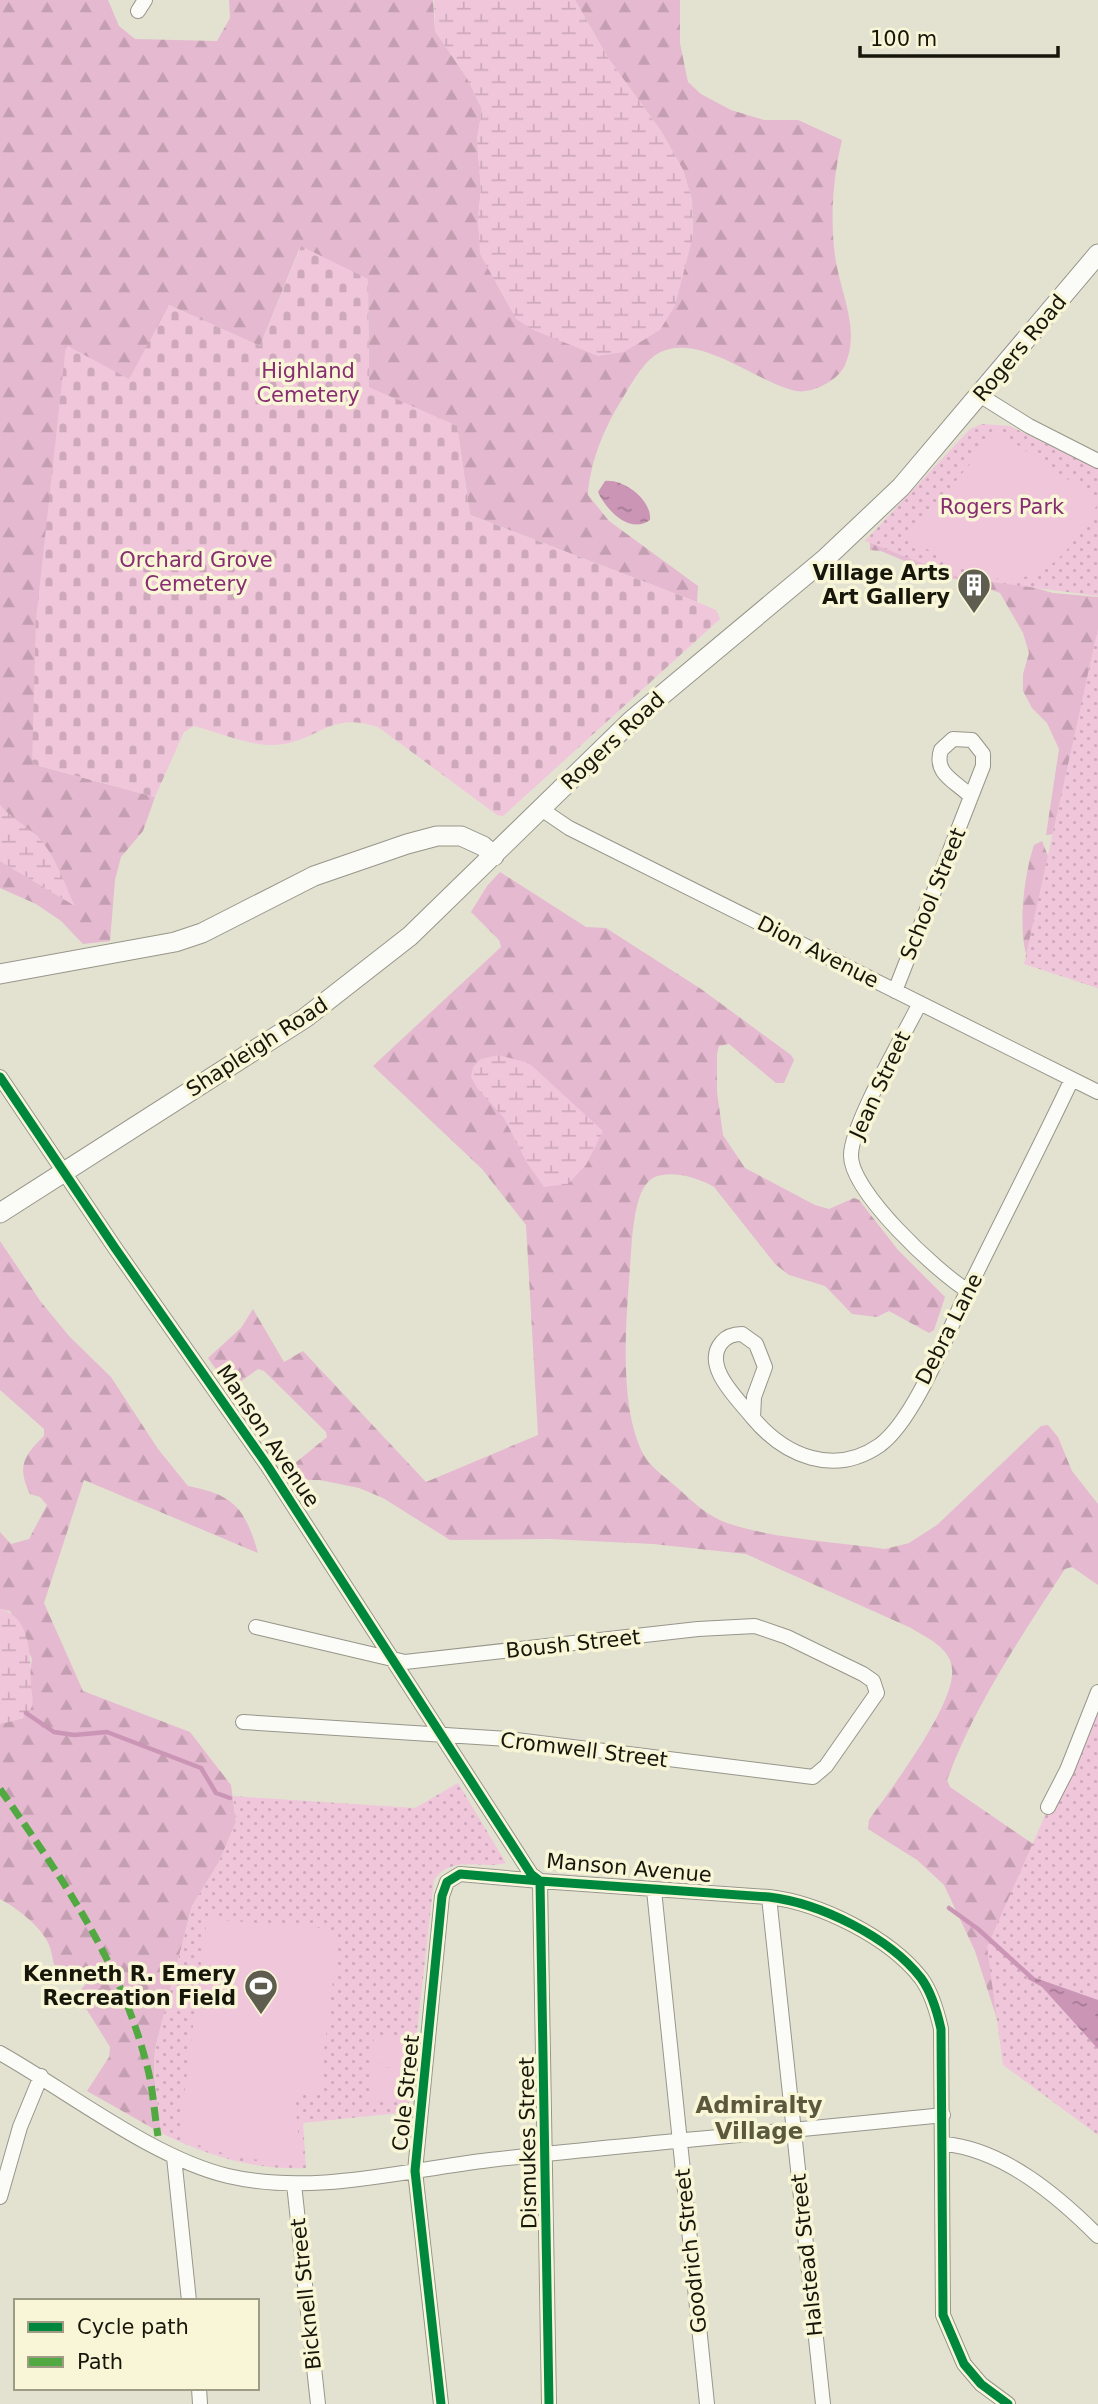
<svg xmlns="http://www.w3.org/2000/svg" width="1098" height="2404" font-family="'DejaVu Sans',sans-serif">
	<defs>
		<pattern id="forest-firs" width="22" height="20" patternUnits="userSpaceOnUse" patternTransform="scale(1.75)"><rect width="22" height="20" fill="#e5b9d0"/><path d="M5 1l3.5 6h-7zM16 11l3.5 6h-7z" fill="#c49eb1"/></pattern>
		<pattern id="wetland-marsh" width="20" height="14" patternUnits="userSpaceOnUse" patternTransform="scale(1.75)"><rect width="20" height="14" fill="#f0c6db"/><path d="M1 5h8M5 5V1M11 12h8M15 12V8" fill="none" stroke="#cda9bb"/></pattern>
		<pattern id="cemetery-stones" width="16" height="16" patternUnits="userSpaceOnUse" patternTransform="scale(1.75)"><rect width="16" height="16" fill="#f0c6db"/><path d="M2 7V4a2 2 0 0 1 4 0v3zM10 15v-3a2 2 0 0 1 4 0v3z" fill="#cda9bb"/></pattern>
		<pattern id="park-dots" width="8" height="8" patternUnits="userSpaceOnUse" patternTransform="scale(1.75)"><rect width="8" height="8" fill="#f0c6db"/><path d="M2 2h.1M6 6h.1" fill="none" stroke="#cda9bb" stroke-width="1.8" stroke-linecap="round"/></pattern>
		<pattern id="water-ripples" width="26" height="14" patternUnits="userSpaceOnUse" patternTransform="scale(1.75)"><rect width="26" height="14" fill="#cb95b6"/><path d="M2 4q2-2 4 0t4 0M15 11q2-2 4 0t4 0" fill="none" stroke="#a47992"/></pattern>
	</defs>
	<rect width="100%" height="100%" fill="#e3e2d1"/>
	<path fill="url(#forest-firs)" d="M0,0H108L119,26L135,39L217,41L230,18L229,0H433L435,31L467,78L482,109L477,140L481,188L478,220L481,254L517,319L693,236L692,200L683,170L661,131L608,58L575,0H680V43L688,82L701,94L731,110L764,120H798L842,140C833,178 830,217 835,256C840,293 861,329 845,365C839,380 812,394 796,391C758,383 706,337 666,350C647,355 633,381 624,396C605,426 590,461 588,495L609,521L698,586L697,602L470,515L457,426L369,388L368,280L300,247L260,346L169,305L32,764L155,797L143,831L121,857L115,880L110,941L83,944L61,921L36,904L0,888V861L74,905L37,836L13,820L0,805Z
		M870,540L1053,593L1098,597V648L1055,834L1046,835L1059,749L1047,723L1032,708L1023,691V674L1029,653L1023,633L1000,593L968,581L942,577L881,551L870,550Z
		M1042,841L1052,866L1098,899V988L1030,965C1016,936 1024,875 1034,845Z
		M500,872L586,927L606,928L701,989L791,1055L794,1060L784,1083H776L729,1044L719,1046L717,1054V1092L723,1135L745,1168L815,1205L829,1209L854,1198L859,1200L898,1250L945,1297L934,1330L929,1333L889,1311L877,1317L852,1314L825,1286L789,1275L775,1264L714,1187C699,1178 670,1169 653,1178C632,1189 632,1247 630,1268C626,1321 618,1411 645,1457C652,1469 669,1480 680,1490C695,1504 708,1516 727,1523C774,1539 835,1542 885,1549L909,1543L937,1525L1041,1426L1048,1425L1058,1437L1072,1471L1098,1504V1585L1072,1567L1065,1569C1021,1637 975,1704 947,1780L950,1787L1036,1846L1009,2056L975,1951L944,1885L917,1860L868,1829L869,1820C890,1790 956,1704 952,1669C951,1648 927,1638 911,1628L746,1554L653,1544L549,1539L450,1540L383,1498L359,1488L320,1480H296L289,1468L327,1437L326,1432L264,1371L258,1369L230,1389L208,1358L241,1328L253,1309L284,1362L303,1351L426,1482L538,1435L526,1225L482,1169L373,1066L501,947L499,940L471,912L487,886Z
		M0,1241L41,1302L69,1336L111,1377L158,1449L188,1486C234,1495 245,1508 258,1553L84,1480L44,1603L83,1691L190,1732L231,1785L236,1822L219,1862L192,1906L155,2049L154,2074L161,2133L87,2091L109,2057L110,2047L77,1994L91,1978L81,1969L67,1984C48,1966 56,1955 46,1939C36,1923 17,1908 0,1899V1724L23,1718L32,1659L10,1611L0,1609V1532L11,1544L29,1539L47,1505L40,1497L30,1494C17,1467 23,1456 44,1436V1429L0,1390Z"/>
	<path fill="url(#wetland-marsh)" d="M434,0H575L608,58L661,131L683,170L692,200L693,236L675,306L660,330L624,352L598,356L533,330L516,319L480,254L478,220L481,188L477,140L482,109L467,78L435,31Z
		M0,805C11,818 26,825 38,837C56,856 64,883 75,906L0,861Z
		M498,1055L529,1063L603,1131L586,1165L568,1184L544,1187L527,1163L504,1118L477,1088L471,1077L473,1067L481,1059Z
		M0,1609C32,1617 30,1657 31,1684C31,1690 34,1700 32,1706C28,1719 12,1721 0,1724Z"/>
	<path fill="url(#cemetery-stones)" d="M301,246L368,279L369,387L457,426L470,515L697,602L716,610L720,619L503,816L497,815L378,727C328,710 318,743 274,745C249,746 218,732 194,726L184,732L155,797L32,764L36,619L66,345L129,379L169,305L260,346Z"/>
	<path fill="url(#park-dots)" d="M982,424L1010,426L1098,469V596L960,578L865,541L970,429Z
		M1098,628V988L1024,964Z
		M1098,1712V2135L1003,2065L987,1947L1070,1759Z
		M458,1783L506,1863C480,1870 453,1854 434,1880L408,2112L303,2123L306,2168C254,2170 208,2156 161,2133L154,2074L155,2049L192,1906L219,1862L236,1822L233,1796L415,1808Z"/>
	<path fill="#f0c6db" d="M1002,434L1098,500C1095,514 1083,529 1074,541C1025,607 964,575 909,537L994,435Z
		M207,1919L321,1928L338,1941L319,2091H294L301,2161C268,2165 208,2154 179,2135Z
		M374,2036L412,2038L410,2065L372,2062Z
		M371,2066L409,2069L407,2103L369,2100Z"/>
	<path fill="url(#water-ripples)" d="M605,481C624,479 652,500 650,520C630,535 606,510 598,492Z
		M1030,1976L1098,2000V2049L1042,1987L1028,1979Z"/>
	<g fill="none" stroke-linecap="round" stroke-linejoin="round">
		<path stroke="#cb95b6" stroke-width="4.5" d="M26,1713L54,1732L74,1735L107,1732L201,1768L216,1793L230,1798
			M949,1908L978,1929L1033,1979"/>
		<g stroke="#979689" stroke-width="16">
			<path id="street" d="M138,11L145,0
				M981,396L1029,426L1098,461
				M541,809L569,828L1098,1092
				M895,991L983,766V754L972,740L953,739L941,750C933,775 958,782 971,797
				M920,1003C904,1035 851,1125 851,1155C850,1191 937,1272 968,1291
				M0,1077L115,1248L267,1465L531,1874L540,1881L769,1897C820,1903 889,1937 921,1978C932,1993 937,2011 941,2029L943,2315L964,2364L981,2384L1008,2404
				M742,1334L756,1344L765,1367L754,1397L753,1418C739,1400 701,1366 722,1342C727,1336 734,1334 742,1334Z
				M753,1418C785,1456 834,1477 880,1445C915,1419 947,1334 966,1294C1001,1222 1038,1151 1072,1079
				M243,1722L508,1739L813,1777L826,1766L877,1693L873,1681L863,1674L787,1637L755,1626L698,1629L405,1662L256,1627
				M1048,1807L1067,1770L1098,1692
				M654,1890L707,2404
				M769,1897L823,2404
				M0,2053C69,2092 153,2158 228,2176C314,2196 404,2170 490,2160C641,2143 792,2131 943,2115
				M944,2144C1003,2149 1058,2196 1098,2236
				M174,2157L189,2301
				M294,2184L318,2404
				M0,2197L20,2127L41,2076
				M199,2388L200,2404
				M441,2404L415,2171L442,1896L447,1882L460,1874L540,1881L549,2404"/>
		</g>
		<g stroke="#979689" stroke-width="21">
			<path id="secondary" d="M0,974L175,942L202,933L314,876L407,844L437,836H461L483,846L494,856
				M0,1213L305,1018L410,936L632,720L826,558L901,487L1098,254"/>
		</g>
		<use href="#street" stroke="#fbfbf8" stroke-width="14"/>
		<use href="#secondary" stroke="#fbfbf8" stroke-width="19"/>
		<path stroke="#52a941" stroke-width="7" stroke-dasharray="14 7" stroke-linecap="butt" d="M0,1789C61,1877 118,1957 146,2062C153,2086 154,2112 158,2136"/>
		<g stroke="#f8f6d6" stroke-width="13">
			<path id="cycleway" d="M0,1077L115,1248L267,1465L531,1874L540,1881L769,1897C820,1903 889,1937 921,1978C932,1993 937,2011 941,2029L943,2315L964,2364L981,2384L1008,2404
				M441,2404L415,2171L442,1896L447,1882L460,1874L540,1881L549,2404"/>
		</g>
		<use href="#cycleway" stroke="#00873e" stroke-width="9"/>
	</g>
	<defs>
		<g id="building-pin" transform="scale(1.75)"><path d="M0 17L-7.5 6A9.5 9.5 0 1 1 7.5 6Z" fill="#5e5d50" stroke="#f8f6d6"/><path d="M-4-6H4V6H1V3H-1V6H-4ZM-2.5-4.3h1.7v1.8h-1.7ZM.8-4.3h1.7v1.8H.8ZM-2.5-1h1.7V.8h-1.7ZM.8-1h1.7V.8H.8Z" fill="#fff"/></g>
		<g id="stadium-pin" transform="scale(1.75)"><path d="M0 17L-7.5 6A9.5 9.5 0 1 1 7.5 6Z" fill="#5e5d50" stroke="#f8f6d6"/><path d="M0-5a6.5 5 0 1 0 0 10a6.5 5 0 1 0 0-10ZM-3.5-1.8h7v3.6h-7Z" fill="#fff"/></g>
	</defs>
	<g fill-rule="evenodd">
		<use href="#building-pin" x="974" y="585"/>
		<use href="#stadium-pin" x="261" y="1986"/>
	</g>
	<g text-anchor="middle" stroke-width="7" stroke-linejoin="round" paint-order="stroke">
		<g font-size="21" fill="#17160b" stroke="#f8f6d6">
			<text transform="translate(1020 348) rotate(-50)" y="7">Rogers Road</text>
			<text transform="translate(613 741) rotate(-43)" y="7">Rogers Road</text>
			<text transform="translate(933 894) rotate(-68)" y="7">School Street</text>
			<text transform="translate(818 952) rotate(27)" y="7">Dion Avenue</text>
			<text transform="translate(257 1047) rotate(-33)" y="7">Shapleigh Road</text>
			<text transform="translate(880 1085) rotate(-65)" y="7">Jean Street</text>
			<text transform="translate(949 1329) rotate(-63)" y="7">Debra Lane</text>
			<text transform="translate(268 1436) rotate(56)" y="7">Manson Avenue</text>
			<text transform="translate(573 1644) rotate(-6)" y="7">Boush Street</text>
			<text transform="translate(584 1750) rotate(7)" y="7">Cromwell Street</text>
			<text transform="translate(629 1868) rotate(5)" y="7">Manson Avenue</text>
			<text transform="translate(406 2093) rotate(-84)" y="7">Cole Street</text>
			<text transform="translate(528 2143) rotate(-91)" y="7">Dismukes Street</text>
			<text transform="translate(691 2251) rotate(-96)" y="7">Goodrich Street</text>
			<text transform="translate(807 2255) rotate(-96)" y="7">Halstead Street</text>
			<text transform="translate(306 2294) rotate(-96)" y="7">Bicknell Street</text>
		</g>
		<g font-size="21" fill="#882d72" stroke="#f8f6d6">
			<text x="308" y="378">Highland<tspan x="308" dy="24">Cemetery</tspan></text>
			<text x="1002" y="514">Rogers Park</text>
			<text x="196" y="567">Orchard Grove<tspan x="196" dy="24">Cemetery</tspan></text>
		</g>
		<g font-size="21" font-weight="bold" fill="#17160b" stroke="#f8f6d6" text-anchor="end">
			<text x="950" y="580">Village Arts<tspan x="950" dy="24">Art Gallery</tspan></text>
			<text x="236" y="1981">Kenneth R. Emery<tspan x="236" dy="24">Recreation Field</tspan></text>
		</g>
		<g font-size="23" font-weight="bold" fill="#5a583d" stroke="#f8f6d6">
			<text x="759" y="2113">Admiralty<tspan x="759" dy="26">Village</tspan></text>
		</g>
	</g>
	<rect x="14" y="2299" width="245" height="91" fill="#f8f6d6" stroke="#9e9c85" stroke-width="2"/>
	<rect x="28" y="2322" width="35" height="10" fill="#00873e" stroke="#9e9c85" stroke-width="2"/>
	<text x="77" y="2334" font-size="21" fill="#17160b">Cycle path</text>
	<rect x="28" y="2357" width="35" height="10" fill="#52a941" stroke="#9e9c85" stroke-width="2"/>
	<text x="77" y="2369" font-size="21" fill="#17160b">Path</text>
	<path d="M860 46v10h198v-10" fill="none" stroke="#17160b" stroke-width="3.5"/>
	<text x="870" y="46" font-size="21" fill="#17160b" stroke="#f8f6d6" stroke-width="5" paint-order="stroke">100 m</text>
</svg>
